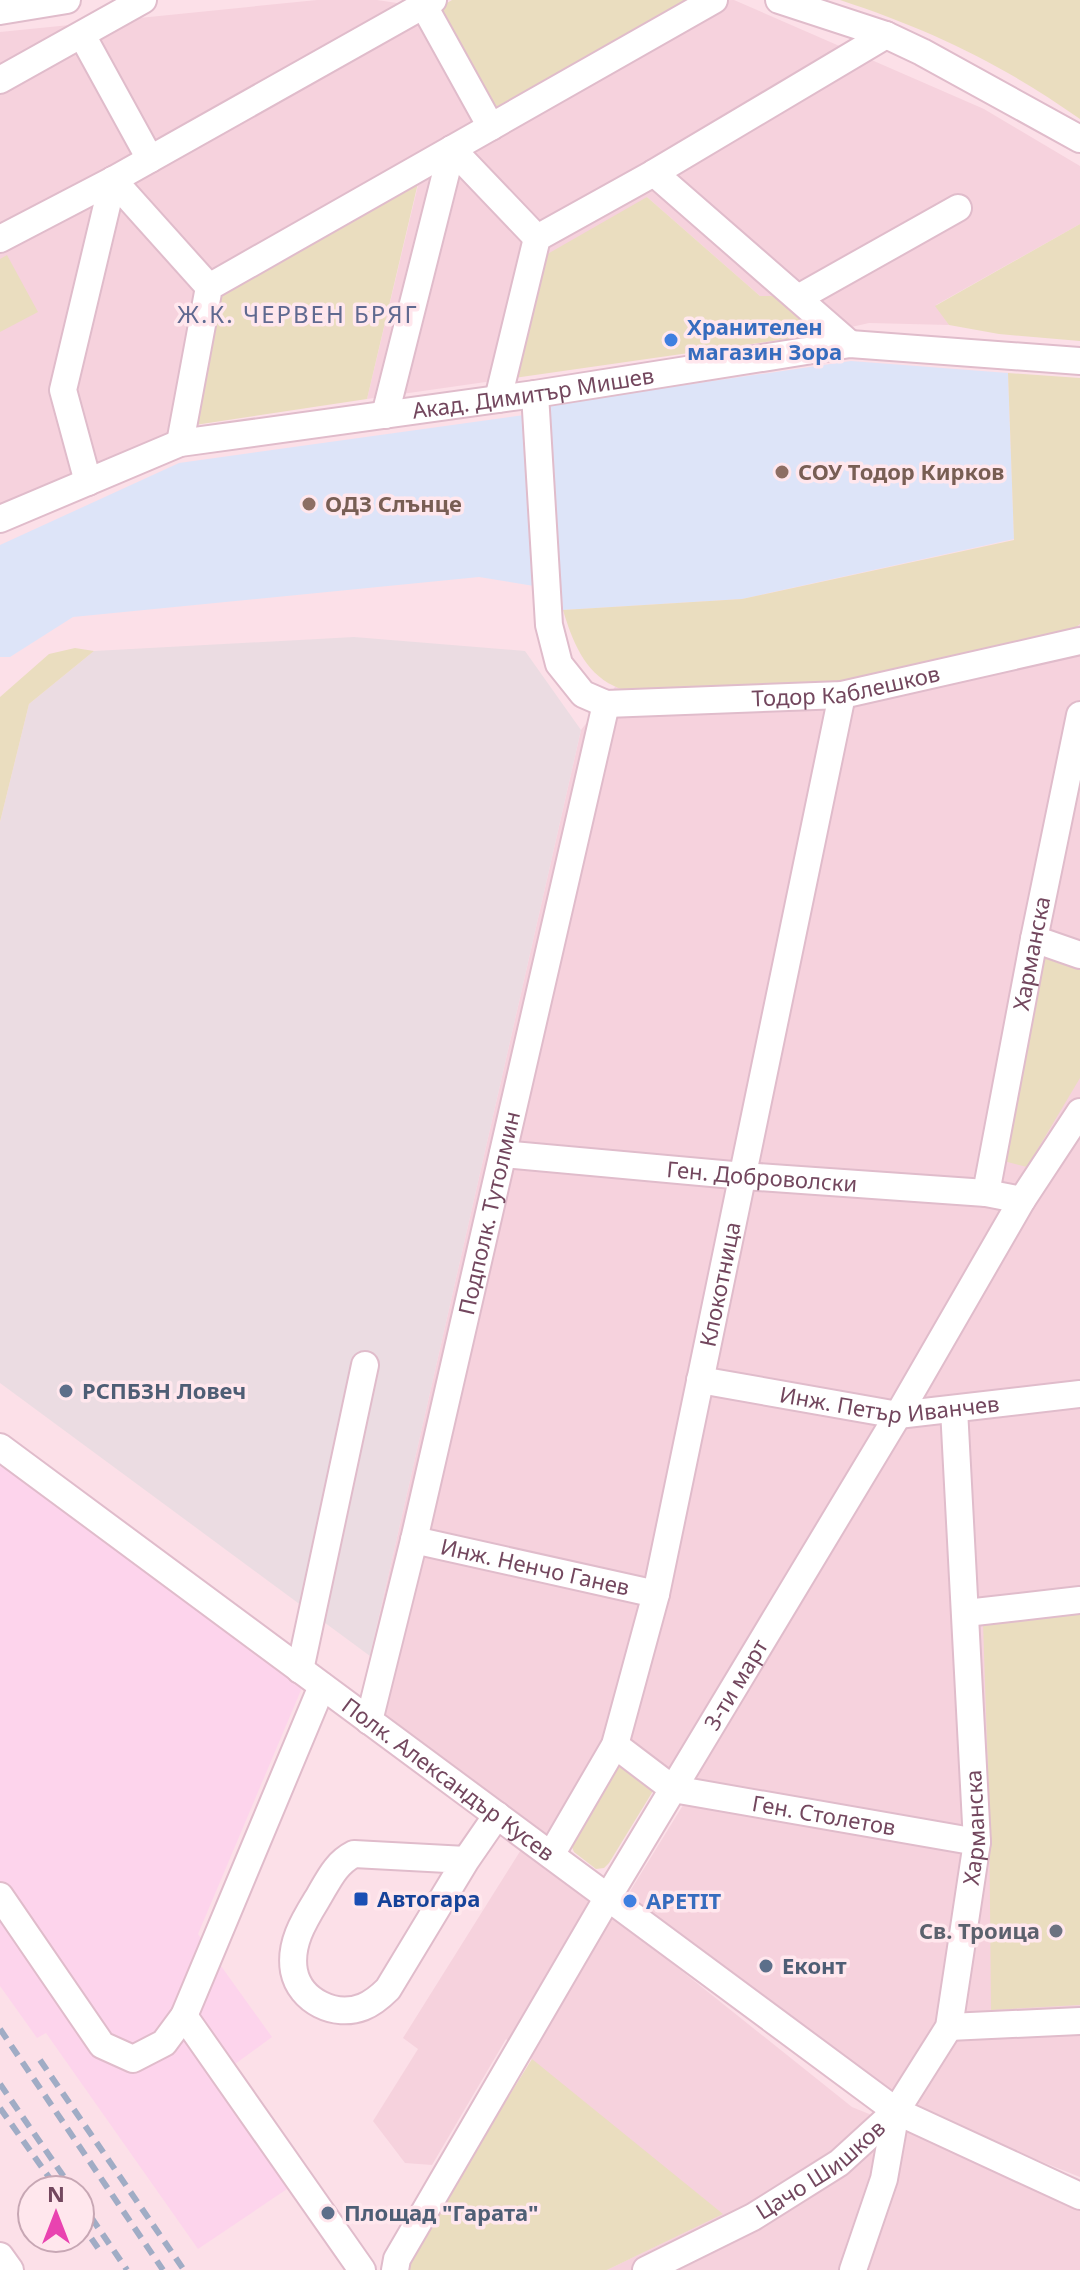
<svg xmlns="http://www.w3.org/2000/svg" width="1080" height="2270" font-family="'Noto Sans',sans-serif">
	<rect width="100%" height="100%" fill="#fce0e8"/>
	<path fill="#f6d2dd" d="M317,0H377L437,9L734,0L984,109L1080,166V224L936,305L949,325L869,323L821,334L760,296L647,197L514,378L367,399L418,185L195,425L0,506V32Z
		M1080,624V2177L891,2102L624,1901L693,1789L607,1739L552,1845L383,1716L370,1656L581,730L615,687L645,693L1074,629Z
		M524,1845L852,2107L1080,2200V2270H607L722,2214L506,2039L432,2165L405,2163L373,2121L418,2049L403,2038Z"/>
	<path fill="#fdd4ec" d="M0,1461L304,1683L198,1934L272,2037L231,2067L317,2184L295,2200L287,2189L198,2249L46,2033L37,2038L0,1986Z"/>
	<path fill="#ebdce2" d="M354,637L525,651L581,730L370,1656L0,1383V822L29,704L94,651Z"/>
	<path fill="#dde4f8" d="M851,361L1008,373L1014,539L742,599L563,610L547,405Z
		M524,415L534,586L479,577L73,617L10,657H0V545L179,463Z"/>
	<path fill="#eaddbf" d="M452,0H694L494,108L437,9Z
		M840,0H1080V119C1002,64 931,30 840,0Z
		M418,183L367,399L195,425L220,292Z
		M647,197L760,296H775L821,334L514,378L544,256Z
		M1080,224V341L999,334L949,325L935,306Z
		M7,255L38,312L0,332V259Z
		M1008,373L1080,378V624L1074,629L841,686L645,693C636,691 623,691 614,686C584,672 572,640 563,610L742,599L1014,540Z
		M75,648L94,651L29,704L0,822V697L49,654Z
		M1040,953L1080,967V1078L1027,1167L1000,1160Z
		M1080,1613V2005L991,2010L989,1801L983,1623Z
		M620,1761L656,1786L609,1863L604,1868L596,1869L574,1852L571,1845Z
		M532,2059L723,2214L607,2270H405L422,2235Z"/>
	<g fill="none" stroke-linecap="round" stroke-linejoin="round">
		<g stroke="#e0bccb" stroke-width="30">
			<g id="minor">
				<path d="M779,0L886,35L922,52L1080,139"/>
				<path d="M424,6L491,127"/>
				<path d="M0,11L67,0"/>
				<path d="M82,35L150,159"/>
				<path d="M0,80L143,0"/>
				<path d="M452,149L537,238"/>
				<path d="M113,180L209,287"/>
				<path d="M0,239L113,180L433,0"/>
				<path d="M798,298L958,208"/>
				<path d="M850,344L654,173L886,35"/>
				<path id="s1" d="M535,394L549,625L559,664L583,694L606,704L842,695L1080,641"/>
				<path d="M498,399L537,238L654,173"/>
				<path d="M385,415L452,149"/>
				<path d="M180,443L209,287L714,0"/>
				<path d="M88,482L63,390L113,180"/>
				<path id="s2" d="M0,519L180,443L535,394L850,344L1080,361"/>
				<path d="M1034,939L1080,955"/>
				<path id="s3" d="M503,1154L744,1176L986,1193L1022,1200"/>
				<path id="s4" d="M986,1193L1034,939L1080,715"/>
				<path id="s5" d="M700,1380L898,1415L1080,1394"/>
				<path id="s6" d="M0,1447L896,2111L1080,2196"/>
				<path id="s7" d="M414,1540L656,1594"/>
				<path d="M966,1613L1080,1600"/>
				<path d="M300,1670L365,1365"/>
				<path id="s8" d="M369,1721L414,1540L606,704"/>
				<path id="s9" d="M615,1745L673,1789L977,1842"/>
				<path id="s10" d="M551,1855L615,1745L656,1594L842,695"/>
				<path d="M466,1860L354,1854C336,1863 329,1879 319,1896C305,1919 289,1943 294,1971C300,2001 335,2018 363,2007C373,2003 380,1997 388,1989L466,1860L497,1815"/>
				<path d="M0,1896L102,2045L133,2059L164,2043L184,2016L322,1686"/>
				<path d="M184,2016L362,2270"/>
				<path d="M949,2027L1080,2021"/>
				<path d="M0,2256L10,2270"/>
				<path id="s11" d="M395,2270L397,2259L608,1897L898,1415L1022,1200L1080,1112"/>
				<path id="s12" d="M646,2270L753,2217L839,2163L896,2111"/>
				<path id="s13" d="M853,2270L884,2179L896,2111L949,2027L977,1842L954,1409"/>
			</g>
		</g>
		<use href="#minor" stroke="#fff" stroke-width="26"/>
		<path stroke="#a0acc5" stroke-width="6" stroke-dasharray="12 8" stroke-linecap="butt" d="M0,2029L163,2270
			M40,2060L184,2270
			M0,2084L73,2190
			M0,2108L58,2190
			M80,2201L127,2270
			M80,2222L98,2248"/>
	</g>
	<g fill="#3f7fe0" stroke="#ffe7ed" stroke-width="3">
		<circle cx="671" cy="340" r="8"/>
		<circle cx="630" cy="1901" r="8"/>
	</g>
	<g fill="#8d6e63" stroke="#ffe7ed" stroke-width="3">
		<circle cx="782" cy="472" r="8"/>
		<circle cx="309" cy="504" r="8"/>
	</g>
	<g fill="#5c6f8a" stroke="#ffe7ed" stroke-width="3">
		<circle cx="66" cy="1391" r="8"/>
		<circle cx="766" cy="1966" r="8"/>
		<circle cx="328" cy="2213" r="8"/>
	</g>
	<rect fill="#1a4fb4" stroke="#ffe7ed" stroke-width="3" x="353" y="1891" width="16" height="16" rx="4"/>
	<circle fill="#6b7280" stroke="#ffe7ed" stroke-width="3" cx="1056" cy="1931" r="8"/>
	<g text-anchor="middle" stroke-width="7" stroke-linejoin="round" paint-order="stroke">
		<g font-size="22" font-weight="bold" fill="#366cbe" stroke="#ffe7ed" text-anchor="start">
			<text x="687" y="335">Хранителен<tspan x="687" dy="25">магазин Зора</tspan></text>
			<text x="646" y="1909">APETIT</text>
		</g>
		<g font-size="22" fill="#73475e" stroke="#ffe7ed">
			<text dy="8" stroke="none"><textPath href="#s2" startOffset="552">Акад. Димитър Мишев</textPath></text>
			<text dy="8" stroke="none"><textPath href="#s1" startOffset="576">Тодор Каблешков</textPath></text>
			<text dy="8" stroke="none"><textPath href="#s4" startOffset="244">Харманска</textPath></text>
			<text dy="8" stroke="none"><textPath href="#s3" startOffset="260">Ген. Доброволски</textPath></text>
			<text dy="8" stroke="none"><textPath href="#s8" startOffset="522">Подполк. Тутолмин</textPath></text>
			<text dy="8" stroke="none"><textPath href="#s10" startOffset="600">Клокотница</textPath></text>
			<text dy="8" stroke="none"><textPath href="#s5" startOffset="192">Инж. Петър Иванчев</textPath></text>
			<text dy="8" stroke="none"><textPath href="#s7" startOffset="124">Инж. Ненчо Ганев</textPath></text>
			<text dy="8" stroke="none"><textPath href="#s11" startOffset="678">3-ти март</textPath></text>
			<text dy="8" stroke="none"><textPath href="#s6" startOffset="558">Полк. Александър Кусев</textPath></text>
			<text dy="8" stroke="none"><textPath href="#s9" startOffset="226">Ген. Столетов</textPath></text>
			<text dy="8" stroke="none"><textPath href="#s13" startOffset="466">Харманска</textPath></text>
			<text dy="8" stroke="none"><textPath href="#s12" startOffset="202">Цачо Шишков</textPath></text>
		</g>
		<g font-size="22" font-weight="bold" fill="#785e54" stroke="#ffe7ed" text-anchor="start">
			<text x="798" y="480">СОУ Тодор Кирков</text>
			<text x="325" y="512">ОДЗ Слънце</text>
		</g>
		<g font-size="22" font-weight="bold" fill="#4e5e75" stroke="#ffe7ed" text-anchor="start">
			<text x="82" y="1399">РСПБЗН Ловеч</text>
			<text x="782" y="1974">Еконт</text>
			<text x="344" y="2221">Площад "Гарата"</text>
		</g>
		<g font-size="22" font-weight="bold" fill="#164399" stroke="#ffe7ed" text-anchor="start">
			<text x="377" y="1907">Автогара</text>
		</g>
		<g font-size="22" font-weight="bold" fill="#5b616d" stroke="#ffe7ed" text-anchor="end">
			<text x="1040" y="1939">Св. Троица</text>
		</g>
		<g font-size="24" letter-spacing="2" fill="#5f6990" stroke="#ffe7ed">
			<text x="298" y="323">Ж.К. ЧЕРВЕН БРЯГ</text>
		</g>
	</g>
	<g transform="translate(56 2214)"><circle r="38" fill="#ffe7ed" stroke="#c7a7b4" stroke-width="2"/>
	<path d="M0-6L14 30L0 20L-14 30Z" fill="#e943b0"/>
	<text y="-12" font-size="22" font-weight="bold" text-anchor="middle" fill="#73475e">N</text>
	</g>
</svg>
